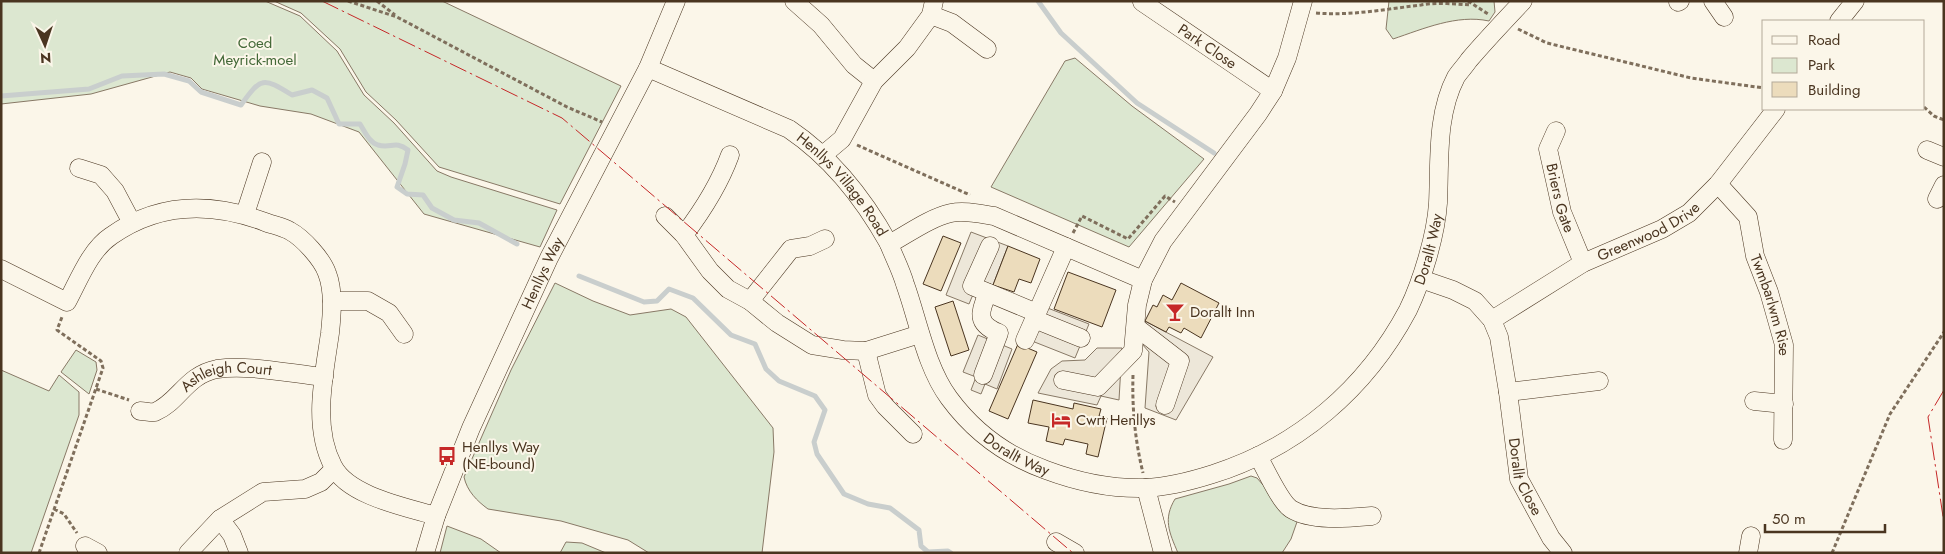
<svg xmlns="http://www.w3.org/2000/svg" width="1945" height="554" font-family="Jost,sans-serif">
	<rect width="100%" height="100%" fill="#fbf6e9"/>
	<path fill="#dce7d0" stroke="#887966" d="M1,1H265L300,16L337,51L364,95L394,123L437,171L451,177L557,210L540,247L424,214L359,132L311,114L260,106L202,89L191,78L170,72L91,94L1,104Z
		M274,1H442L621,86L560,204L439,167L396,120L366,92L340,49L301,13Z
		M1389,1H1494L1495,12L1489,21C1457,14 1423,29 1393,39L1386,29Z
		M1075,58L1132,106L1204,159L1129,247L991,187L1065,61Z
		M555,283L593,301L630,315L671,309L686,317L773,428L774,452L762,553H649L628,540L561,521L488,509C477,501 467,491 464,477L511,370Z
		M76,350L96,362L97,370L89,394L61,372Z
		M1,370L49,391L59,375L79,392V415L31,553H1Z
		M1251,476L1257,478L1270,493L1298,519L1291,539L1282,553H1178C1169,532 1163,519 1175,499L1229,484Z
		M447,526L481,539L501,553H440Z
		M566,542L582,543L606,553H560Z"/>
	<path fill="#ede7d9" stroke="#887966" d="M971,232L1008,246L993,285L979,280L969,304L946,295Z
		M1045,307L1089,324L1075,358L1032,341Z
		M1145,321L1213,357L1176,420L1145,408L1149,352L1142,344Z
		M978,335L1012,349L997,389L985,384L981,394L971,390L976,377L963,372Z
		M1097,348H1122L1119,400L1101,396L1097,405L1038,393L1051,369L1062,361L1085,360Z"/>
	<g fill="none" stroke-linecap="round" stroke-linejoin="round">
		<path stroke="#c9cecd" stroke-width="5" d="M1038,1L1061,33L1137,103L1214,153
			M1,96L89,89L122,76L164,74L189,81L201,92L241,105C261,77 263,77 292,95L312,90L327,98L339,124H360C365,132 369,142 378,145C391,149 395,140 408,150L405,164L397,187L407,194L423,195L432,208L454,220L479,223L517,244
			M579,276L644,302L657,301L669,289L693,298L731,335L755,344L766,369L779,381L815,396L825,410L814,442L817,454L844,494L868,504L890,508L919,530L921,546L928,552L948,551L951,553"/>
	</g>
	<path fill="#ecdcbc" stroke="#4a3520" d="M943,236L961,243L941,291L923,284Z
		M1008,246L1040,259L1031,283L1019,279L1014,292L993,285Z
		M1068,272L1116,290L1102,327L1054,309Z
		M1181,283L1219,303L1201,338L1184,328L1181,333L1169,327L1166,332L1145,321L1153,305L1157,307L1163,295L1172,300Z
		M953,301L969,350L951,356L935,307Z
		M1018,344L1037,352L1008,419L989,411Z
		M1033,400L1073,409L1074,403L1101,409L1099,416L1107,418L1098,457L1086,454L1088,444L1065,439L1063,445L1046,441L1049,427L1028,423Z"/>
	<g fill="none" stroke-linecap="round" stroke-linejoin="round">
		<g stroke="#4a3520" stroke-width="19">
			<g id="minor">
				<path d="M794,1L821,25L854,65L874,81"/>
				<path d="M1713,1L1724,17"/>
				<path id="s1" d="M1142,2L1273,91"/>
				<path d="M1678,2L1680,1"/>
				<path d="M931,15L952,23L987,49"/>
				<path d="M1839,21L1855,1"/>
				<path id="s2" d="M648,68L789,129C832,158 864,199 889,244C908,234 929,218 951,213C964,210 981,214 994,216L1143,280"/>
				<path id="s3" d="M1556,131L1548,149L1562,212L1583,263"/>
				<path d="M1927,150L1944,157"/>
				<path d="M823,155L842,139L874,81L907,48L931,15L934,1"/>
				<path d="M79,168L101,175L115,191L132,223"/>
				<path id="s4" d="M1718,184L1748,217L1755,256L1769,292L1784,345L1783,440"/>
				<path d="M1937,199L1944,185"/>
				<path d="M245,214L262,162"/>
				<path d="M665,216L684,235L710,271L728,289L750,301L777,323L812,345L843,350L866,351L920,334"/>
				<path d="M684,235C703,210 719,185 730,155"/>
				<path id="s5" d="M889,244C894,257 901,270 905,284C918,320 926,367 949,398C974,432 1007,456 1046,470C1078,482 1111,489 1145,488C1167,487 1191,481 1213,474C1298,447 1366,389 1408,310C1422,281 1436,235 1438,203C1440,161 1436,115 1456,77C1460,71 1465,66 1469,60C1486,40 1505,20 1523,1"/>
				<path d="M990,246L972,286L1037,313"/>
				<path d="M1,269L67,302C79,280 90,250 111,236C159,202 212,202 265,222C273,225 283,227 290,231C303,238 322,259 327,273C334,291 332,314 330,333C324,376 312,426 333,466C348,496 406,507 436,516"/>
				<path id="s6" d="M1421,279L1453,290L1475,301L1492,320L1499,337L1508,392L1519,479L1551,538L1563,553"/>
				<path d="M332,301H368L389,313L404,334"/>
				<path d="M750,301L791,249L810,246L825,239"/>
				<path d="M1034,319L1081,338"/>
				<path id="s7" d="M1492,320L1583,263L1662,229L1689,213L1718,184L1776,109"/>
				<path d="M1136,327L1180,361L1165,405"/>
				<path d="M1025,340L1066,247"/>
				<path d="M866,351L877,395L885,406L913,434"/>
				<path d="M983,375L999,333C976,324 979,312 988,293"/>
				<path d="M1063,380L1098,387L1133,351L1137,305L1143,280L1163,241L1258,114L1273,91L1287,58L1303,1"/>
				<path d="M1508,392L1599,381"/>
				<path d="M1754,401L1784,404"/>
				<path id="s8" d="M140,411C145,411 151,413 155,412C179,402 186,375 217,369C248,364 292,374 324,377"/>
				<path d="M1258,456C1265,468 1280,502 1291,509C1312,522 1349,518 1372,516"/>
				<path d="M1146,488L1163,553"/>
				<path d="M220,519L232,535L239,553"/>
				<path d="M1056,542L1075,553"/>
				<path d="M85,546L98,553"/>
				<path d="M188,553L220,519L263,492L305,489L321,482L334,469"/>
				<path id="s9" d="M425,553L436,516L471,428L549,258L648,68L676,1"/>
				<path d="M1748,553L1751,536"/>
			</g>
		</g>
		<path stroke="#7f6f5c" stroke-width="3" stroke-dasharray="4 2.5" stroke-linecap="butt" d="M348,1L397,17L567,107L602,122
			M377,1L395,15
			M1468,1L1488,14
			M1316,13C1352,16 1386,9 1421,5C1437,2 1455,4 1471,5
			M1518,29L1547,43L1691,78L1764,88
			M1924,107L1934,116L1944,120
			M857,145L970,195
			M1073,233L1082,216L1128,239L1165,196L1175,202
			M1133,375C1132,409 1135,440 1143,473
			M96,389L129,400
			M54,509L64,514L77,533
			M39,553L103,368L101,361L57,330L62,317
			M1832,553L1890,414L1944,332"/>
		<use href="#minor" stroke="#fbf6e9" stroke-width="18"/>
		<path stroke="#c62828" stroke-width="1" stroke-dasharray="18 4 2.5 4" stroke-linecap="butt" d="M322,1L562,118L1073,553
			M1944,390L1928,417L1944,523"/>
	</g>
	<defs>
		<g id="bar-bare" transform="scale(1.5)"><path d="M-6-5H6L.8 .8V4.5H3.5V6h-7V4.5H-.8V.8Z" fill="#c62828" stroke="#fbf6e9" stroke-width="2.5" paint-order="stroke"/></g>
		<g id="hotel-bare" transform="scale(1.5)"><path d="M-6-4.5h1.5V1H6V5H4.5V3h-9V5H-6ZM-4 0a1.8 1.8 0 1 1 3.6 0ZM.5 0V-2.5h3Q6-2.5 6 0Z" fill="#c62828" stroke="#fbf6e9" stroke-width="2.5" paint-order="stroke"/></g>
		<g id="bus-bare" transform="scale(1.5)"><path d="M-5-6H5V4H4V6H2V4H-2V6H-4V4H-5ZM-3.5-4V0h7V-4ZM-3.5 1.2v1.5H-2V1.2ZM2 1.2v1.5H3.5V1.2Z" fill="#c62828" stroke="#fbf6e9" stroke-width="2.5" paint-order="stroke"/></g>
	</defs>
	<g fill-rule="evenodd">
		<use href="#bar-bare" x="1175" y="312"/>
		<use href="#hotel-bare" x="1061" y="420"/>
		<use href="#bus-bare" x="447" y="456"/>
	</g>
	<g text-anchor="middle" stroke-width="4" stroke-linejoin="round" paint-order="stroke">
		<g font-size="15" fill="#436837" stroke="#fbf6e9">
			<text x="255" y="48">Coed<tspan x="255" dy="17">Meyrick-moel</tspan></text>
		</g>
		<g font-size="15" fill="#4a3520" stroke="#fbf6e9">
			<text dy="5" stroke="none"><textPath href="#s1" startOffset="79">Park Close</textPath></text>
			<text dy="5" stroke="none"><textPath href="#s2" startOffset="231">Henllys Village Road</textPath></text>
			<text dy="5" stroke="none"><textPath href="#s3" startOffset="70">Briers Gate</textPath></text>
			<text dy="5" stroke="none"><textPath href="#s7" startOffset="180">Greenwood Drive</textPath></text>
			<text dy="5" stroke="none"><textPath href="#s5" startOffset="785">Dorallt Way</textPath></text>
			<text dy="5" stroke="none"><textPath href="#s9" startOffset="304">Henllys Way</textPath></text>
			<text dy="5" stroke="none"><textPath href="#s4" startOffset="136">Twmbarlwm Rise</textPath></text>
			<text dy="5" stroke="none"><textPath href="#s8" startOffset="99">Ashleigh Court</textPath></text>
			<text dy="5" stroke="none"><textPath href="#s5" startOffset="255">Dorallt Way</textPath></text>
			<text dy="5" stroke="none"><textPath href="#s6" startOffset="245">Dorallt Close</textPath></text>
		</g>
		<g font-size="15" fill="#4a3520" stroke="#fbf6e9" text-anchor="start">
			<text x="1190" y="317">Dorallt Inn</text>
			<text x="1076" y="425">Cwrt Henllys</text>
			<text x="462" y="452">Henllys Way<tspan x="462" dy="17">(NE-bound)</tspan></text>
		</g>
	</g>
	<rect width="1945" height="554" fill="none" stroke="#4a3520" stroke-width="5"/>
	<rect x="1762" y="20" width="162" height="90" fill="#fbf6e9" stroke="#b4a999"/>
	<rect x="1772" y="36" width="25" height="8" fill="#fbf6e9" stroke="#b4a999"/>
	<text x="1808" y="45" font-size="15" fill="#4a3520">Road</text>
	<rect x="1772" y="58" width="25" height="15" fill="#dce7d0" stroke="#b4a999"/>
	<text x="1808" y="70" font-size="15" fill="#4a3520">Park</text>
	<rect x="1772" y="82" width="25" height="15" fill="#ecdcbc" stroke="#b4a999"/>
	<text x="1808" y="95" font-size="15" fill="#4a3520">Building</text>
	<g transform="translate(45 45) rotate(177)" stroke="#fbf6e9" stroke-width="4" paint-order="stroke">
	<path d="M0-4L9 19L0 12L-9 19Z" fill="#4a3520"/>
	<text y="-8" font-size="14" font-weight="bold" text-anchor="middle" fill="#4a3520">N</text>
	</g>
	<path d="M1765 524v8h120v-8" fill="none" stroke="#4a3520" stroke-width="2.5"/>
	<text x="1772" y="524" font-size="15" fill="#4a3520" stroke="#fbf6e9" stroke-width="4" paint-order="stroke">50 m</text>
</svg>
